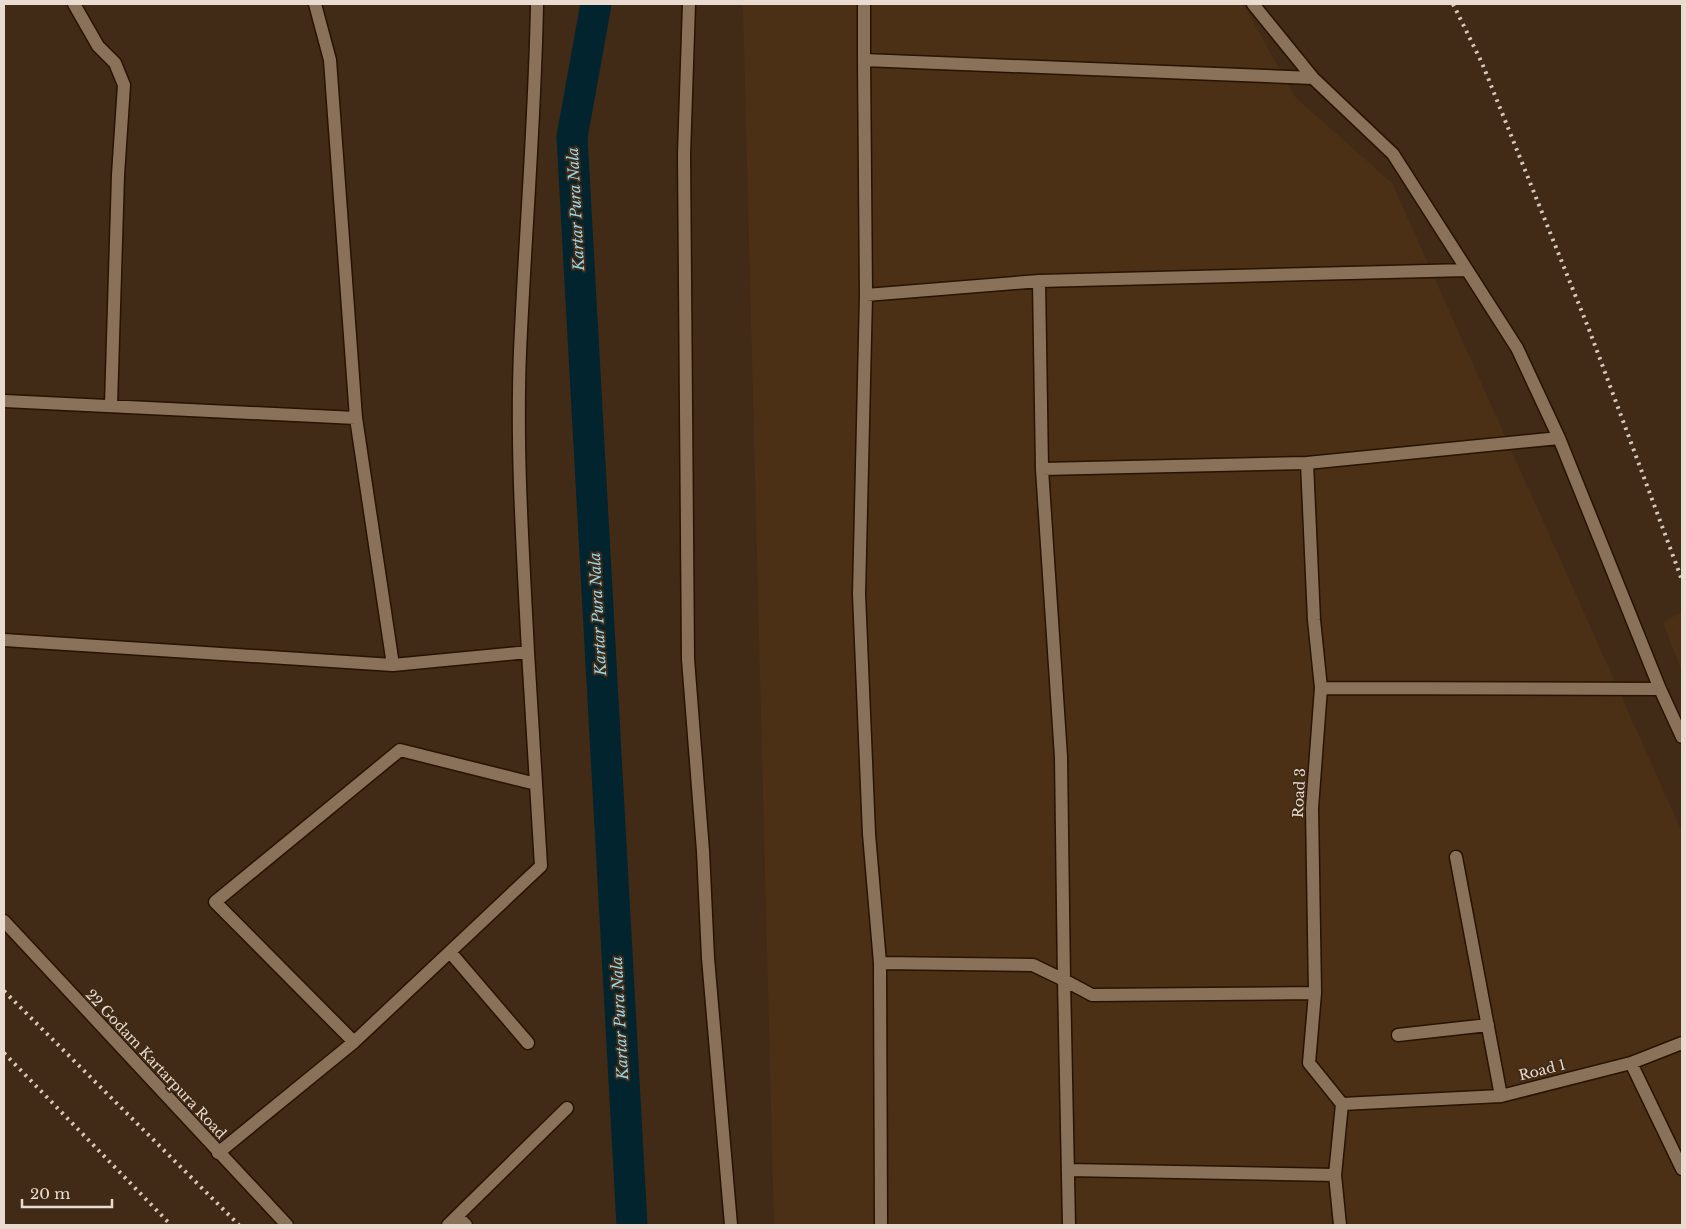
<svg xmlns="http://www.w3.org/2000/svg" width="1686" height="1229" font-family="'Libre Baskerville',serif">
	<rect width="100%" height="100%" fill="#412b17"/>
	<path fill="#4b3016" d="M743,4H1243L1295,97L1392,183L1682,832V1225H774Z
		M1682,612V672L1663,622Z"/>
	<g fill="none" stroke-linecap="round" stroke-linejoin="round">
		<path stroke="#01242e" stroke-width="31" d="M596,4L572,137L632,1225"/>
		<g stroke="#271301" stroke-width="15">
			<path id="street" d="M74,4L98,46L115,63L124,85L118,175L111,405
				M1253,4L1313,78L1393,154L1517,348L1559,438L1660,689L1682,737
				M864,60V4
				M1039,281L1042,469
				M866,295L1039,281L1467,270
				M4,401L356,418
				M4,640L393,665L356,418L330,60L315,4
				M528,652C523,552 516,452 520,352C525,236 535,120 537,4
				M1321,688L1314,620L1307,463L1559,438
				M1456,857L1501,1096
				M450,952L528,1043
				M880,963L869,834L859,594L866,295L864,60L1313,78
				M1398,1035L1488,1025
				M354,1042L215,902L400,750L536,784
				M1631,1063L1682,1043
				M1342,1104L1501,1096L1631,1063L1682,1169
				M218,1153L354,1042L541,866L528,652L393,665
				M1068,1170L1335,1175
				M457,1216L466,1225
				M448,1225L567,1108
				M881,1225L880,963L1033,965L1064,980L1061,757L1042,469L1307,463
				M1069,1225L1064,980L1092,995L1315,993
				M1340,1225L1335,1175L1342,1104L1309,1063L1315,993L1312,808L1321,688L1660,689"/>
		</g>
		<g stroke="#271301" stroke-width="15">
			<path id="secondary" d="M689,4L684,154L688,659L703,851L708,958L731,1225
				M4,921L287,1225"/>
		</g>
		<use href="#street" stroke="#8a715a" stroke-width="12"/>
		<use href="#secondary" stroke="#8a715a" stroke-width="12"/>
		<path stroke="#d7c9bc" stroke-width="4" stroke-dasharray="2.5 5" stroke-linecap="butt" d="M1453,4L1482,63L1590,332L1682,580
			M4,991L239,1225
			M4,1053L171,1225"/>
	</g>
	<g text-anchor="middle" stroke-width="4" stroke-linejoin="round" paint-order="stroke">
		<g font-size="14" fill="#e9dbcf" stroke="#412b17">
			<text transform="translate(1299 793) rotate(-87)" y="5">Road 3</text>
			<text transform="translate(156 1064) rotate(47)" y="5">22 Godam Kartarpura Road</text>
			<text transform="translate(1542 1070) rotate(-14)" y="5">Road 1</text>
		</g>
		<g font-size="15" font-style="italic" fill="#94d7ec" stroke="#412b17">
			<text transform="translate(576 209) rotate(-93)" y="5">Kartar Pura Nala</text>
			<text transform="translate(598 614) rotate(-93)" y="5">Kartar Pura Nala</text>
			<text transform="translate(620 1018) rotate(-93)" y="5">Kartar Pura Nala</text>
		</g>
	</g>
	<rect width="1686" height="1229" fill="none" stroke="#e9dbcf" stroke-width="10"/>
	<path d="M22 1199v8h90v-8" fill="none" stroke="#e9dbcf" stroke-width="2.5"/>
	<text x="30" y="1199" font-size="15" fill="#e9dbcf" stroke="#412b17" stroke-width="4" paint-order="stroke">20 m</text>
</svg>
